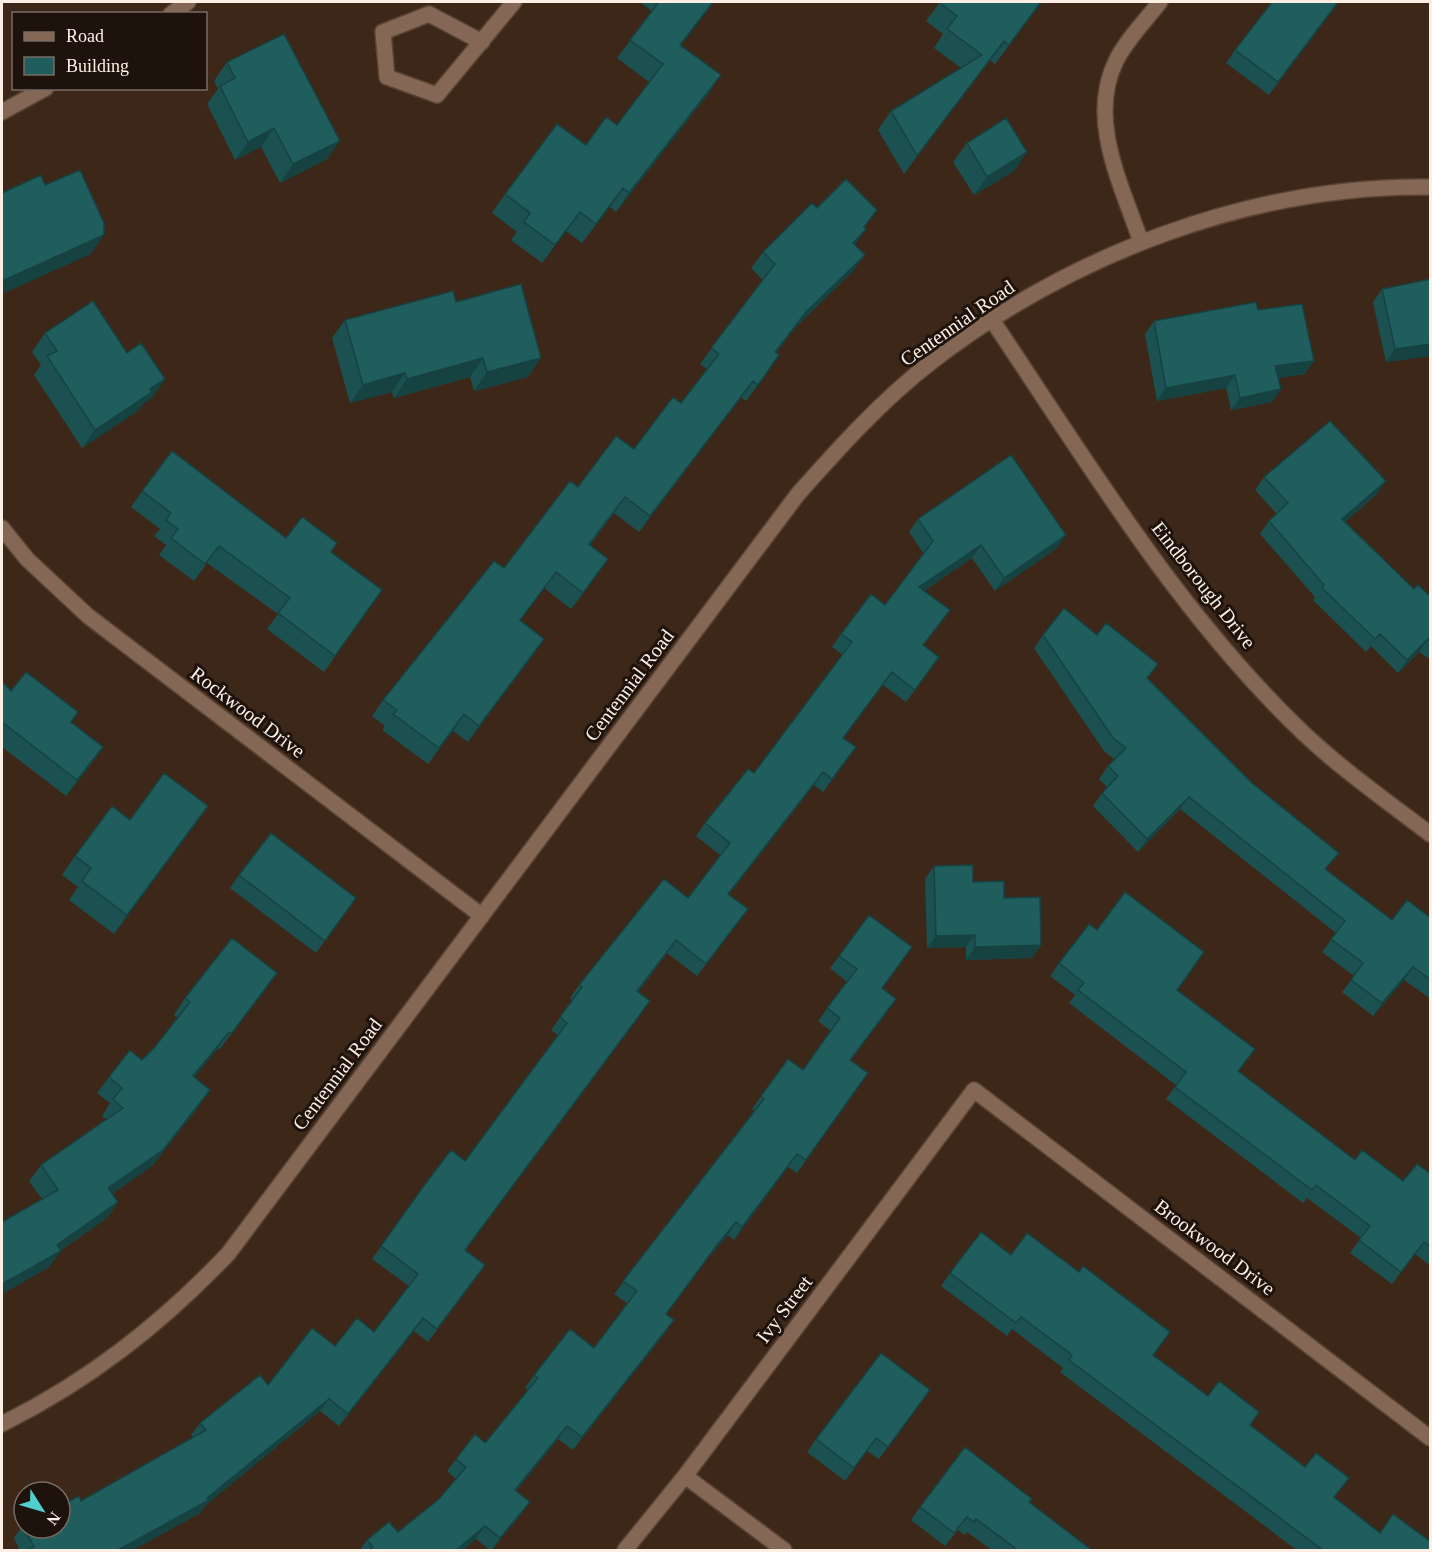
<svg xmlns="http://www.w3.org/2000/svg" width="1432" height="1552" font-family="Georgia,serif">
	<rect width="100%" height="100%" fill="#3d2718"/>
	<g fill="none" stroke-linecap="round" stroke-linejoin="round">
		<g stroke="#584335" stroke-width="18">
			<path id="minor" d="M171,14L188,2
				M482,42L429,14L383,32L387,77L437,95L514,2
				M2,112L46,88
				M1141,242C1122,186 1087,119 1116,61C1126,40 1146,20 1160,2
				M992,320C1085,458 1173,605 1293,723C1334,764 1384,799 1430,834
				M2,528L27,559L88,616L482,916
				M2,1424C90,1380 160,1325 228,1254L798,494C839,448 881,401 930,363C1071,254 1251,185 1430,187
				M685,1476L784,1550
				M625,1550L685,1476L974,1090L1430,1438"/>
		</g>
		<use href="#minor" stroke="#846754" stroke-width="15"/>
	</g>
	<path fill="#1c5151" d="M642,2H714L681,45L721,75L708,94L616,212L610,207L582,243L566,231L542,263L511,240L517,232L492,213L505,194L617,125L649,82L617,58L652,11L641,3Z
		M940,2H1042L995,64L990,60L904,174L878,130L891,111L961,68L934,48L943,34L926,21Z
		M1339,2L1269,95L1226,63L1235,50Z
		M227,62L327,159L280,183L261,147L235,160L207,104L218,89L214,81Z
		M967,143L1027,152L1014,171L974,195L953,162Z
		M817,208L864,227L855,245L853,271L795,328L776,353L768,372L746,401L741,397L639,532L614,513L590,545L597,575L571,609L544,588L520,620L533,655L468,742L453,731L428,764L382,730L385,726L372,716L383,700L578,487L634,449L681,403L707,369L700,364L763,280L751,268L763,252Z
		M1382,289L1431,356L1386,362L1373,302Z
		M456,302L528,377L474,391L470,377L394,398L392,392L350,403L332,338L345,320Z
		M1258,310L1305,374L1278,378L1281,389L1272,402L1231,410L1226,388L1157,401L1145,334L1154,321Z
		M45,333L127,353L165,379L152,398L144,403L139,410L82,448L34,375L41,365L32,352Z
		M1264,477L1377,494L1345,522L1414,589L1431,597V660L1419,652L1398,673L1371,646L1366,652L1313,600L1315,597L1260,534L1269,521L1277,514L1255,490Z
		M142,491L331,552L382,590L324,672L267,629L278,614L207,563L194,581L159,555L166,545L154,536L160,529L131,507Z
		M918,519L1057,548L995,591L972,558L924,591L950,610L923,645L930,670L906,702L883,685L843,738L856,747L847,760L823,792L814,785L729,894L748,909L697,976L667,953L638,992L641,1014L465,1250L476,1278L428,1342L414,1331L339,1426L320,1411L207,1504L200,1513L131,1551H20L14,1538L23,1525L81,1501L193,1438L191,1435L200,1423L268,1385L335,1346L374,1332L409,1286L372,1259L423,1187L465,1161L558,1035L551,1030L573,1000L570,998L579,985L688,898L720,855L696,836L705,823L754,773L843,655L832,647L841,634L885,605L924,554L909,532Z
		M1043,635L1147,679L1326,870L1392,920L1431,918V999L1404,980L1373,1016L1342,992L1354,976L1322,952L1336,933L1180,809L1138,852L1093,806L1102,793L1107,787L1099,779L1108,766L1115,760L1104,751L1034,648Z
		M2,681L11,691L71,722L92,763L66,796L2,747Z
		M208,806L114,934L69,900L78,887L62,875L75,856L130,820Z
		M934,866L973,882L1004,898L1041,945L1032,958L966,960V947L927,948L925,879Z
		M239,875L356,898L316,953L230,888Z
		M912,947L882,988L887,1012L850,1061L868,1073L797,1173L788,1167L734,1240L728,1235L708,1258L666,1314L665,1333L573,1450L558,1439L516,1491L530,1502L521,1514L491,1551L476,1539L462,1551H359L367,1540L398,1532L439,1499L456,1479L447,1471L456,1459L485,1443L528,1390L525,1388L534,1375L594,1348L627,1303L614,1294L754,1111L752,1109L788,1059L803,1070L831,1031L818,1021L847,982L830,968L839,956Z
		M1059,963L1177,990L1239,1072L1355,1160L1403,1181L1431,1174V1266L1415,1254L1392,1284L1350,1253L1361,1238L1307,1198L1303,1203L1166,1099L1176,1085L1069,1003L1075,995L1050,976Z
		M266,989L219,1050L218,1048L194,1077L199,1106L152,1166L112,1194L118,1202L107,1218L60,1251L49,1267L2,1294V1222L42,1199L29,1181L41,1165L106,1119L102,1116L110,1103L97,1093L109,1077L142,1060L154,1048L178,1018L174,1015L185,998Z
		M1011,1255L1153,1356L1208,1396L1259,1412L1250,1425L1334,1498L1380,1533L1431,1551H1298L1060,1372L1063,1368L1012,1329L1007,1336L941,1286L950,1273Z
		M930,1390L879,1459L867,1451L845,1481L807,1452L816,1439Z
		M1029,1502L1093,1551H993L967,1532L965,1535L958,1530L945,1546L911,1520L920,1507Z"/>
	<path fill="#164242" d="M713,2H714L667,64L680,45Z
		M1041,2H1042L995,64L1009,45Z
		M1339,2L1269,95L1278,82Z
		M1004,41L990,60L904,174L917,156Z
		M721,75L708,94L616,212L629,193Z
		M274,128L261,147L235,160L248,142Z
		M340,141L327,159L280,183L293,164Z
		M1027,152L1014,171L974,195L987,177Z
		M623,188L610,207L582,243L596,224Z
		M877,210L853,243L866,229L855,245L841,259L864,227Z
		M104,235L91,254L2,294V281Z
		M865,255L853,271L795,328L764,368L806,312Z
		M1431,344V356L1386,362L1395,349Z
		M779,355L768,372L746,401L758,385Z
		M483,358L470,377L394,398L407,379Z
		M541,358L528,377L474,391L487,372Z
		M1314,361L1305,374L1266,379L1275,366Z
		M405,373L392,392L350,403L363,385Z
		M1235,375L1226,388L1157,401L1166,388Z
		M165,379L152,398L144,403L139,410L82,448L95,430L150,389Z
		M753,381L741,397L639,532L650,516Z
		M1281,389L1272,402L1231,410L1240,398Z
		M1386,481L1377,494L1333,532L1342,519Z
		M1066,535L1057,548L995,591L1004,578Z
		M981,545L972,558L910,600L919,587Z
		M608,559L597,575L571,609L583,593Z
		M544,639L533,655L468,742L479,726Z
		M1428,639L1419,652L1398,673L1407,660Z
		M464,714L453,731L428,764L439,748Z
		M103,747L92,763L66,796L77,780Z
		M823,772L814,785L719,907L728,894Z
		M1189,797L1180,809L1138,852L1147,839Z
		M208,806L195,825L114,934L127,915Z
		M975,935L966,947L927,948L936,936Z
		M1041,945L1032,958L966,960L975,947Z
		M1413,967L1404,980L1373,1016L1382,1003Z
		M277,973L266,989L219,1050L231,1034Z
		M229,1032L218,1048L182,1093L193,1076Z
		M210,1090L199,1106L152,1166L97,1204L108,1188Z
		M797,1154L788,1167L734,1240L742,1227Z
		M118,1202L107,1218L55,1254L61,1251L49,1267L2,1294V1284Z
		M736,1222L728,1235L708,1258L717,1245Z
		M423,1318L414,1331L339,1426L348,1414Z
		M674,1320L665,1333L573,1450L582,1437Z
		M329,1399L320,1411L207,1504L200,1513L131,1551H116L207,1498Z
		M567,1426L558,1439L506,1503L515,1490Z
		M530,1502L521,1514L491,1551L500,1538Z
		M485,1526L476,1539L462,1551H455Z"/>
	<path fill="#205e5e" stroke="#164242" stroke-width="1.5" d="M659,2H713L680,45L721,75L629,193L623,188L596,224L580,212L555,245L524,222L530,213L505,194L557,124L586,145L606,117L617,125L663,64L630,40Z
		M939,2H1041L1009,45L1004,41L917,156L891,111L982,55L947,29L957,16Z
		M1272,2H1338L1278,82L1235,50Z
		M284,34L340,141L293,164L274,128L248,142L220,86L235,78L227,62Z
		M1006,118L1027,152L987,177L967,143Z
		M80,170L104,223V235L2,281V193L41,175L45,185Z
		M846,179L877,210L864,227L866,229L853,243L865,255L806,312L775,352L779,355L758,385L753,381L650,516L625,497L589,544L608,559L583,593L556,572L520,620L544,639L479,726L464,714L439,748L393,714L397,710L383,700L494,561L504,568L570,481L578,487L616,436L634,449L673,397L681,403L719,354L711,348L775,264L763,252L812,203L817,208Z
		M1431,279V344L1395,349L1382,289Z
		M521,284L541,358L487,372L483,358L407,379L405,373L363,385L345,320L453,291L456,302Z
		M93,301L127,353L141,343L165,379L150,389L152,392L95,430L47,356L57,351L45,333Z
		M1256,302L1258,310L1302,304L1314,361L1275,366L1281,389L1240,398L1235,375L1166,388L1154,321Z
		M1330,421L1386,481L1342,519L1414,589L1418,585L1431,597V641L1428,639L1407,660L1380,634L1375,639L1322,588L1324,585L1269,521L1288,503L1264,477Z
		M172,451L286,538L302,517L337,543L331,552L382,590L335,656L278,613L290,598L219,546L205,564L171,538L178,529L166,520L171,513L142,491Z
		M1011,455L1066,535L1004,578L981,545L919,587L950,610L923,645L939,657L915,690L892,672L843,738L856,747L832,779L823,772L728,894L748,909L706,964L676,940L637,991L650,1001L465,1250L485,1265L437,1329L423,1318L348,1414L329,1399L207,1498L209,1500L116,1551H26L34,1547L24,1528H60V1506L79,1496L81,1501L206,1430L200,1423L260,1375L268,1385L312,1328L335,1346L357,1318L374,1332L418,1274L381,1246L423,1187L451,1150L465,1161L567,1023L560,1017L582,987L579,985L664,879L688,898L730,843L705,823L748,769L754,773L852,642L841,634L871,594L885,605L933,541L918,519Z
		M1064,608L1097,635L1106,623L1158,664L1147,678L1252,783L1339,853L1325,869L1392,920L1407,900L1431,918V980L1413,967L1382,1003L1351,980L1363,963L1331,939L1345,921L1189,797L1147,839L1102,793L1118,776L1108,766L1126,748L1113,738L1043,635Z
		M26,672L78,712L71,722L103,747L77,780L2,722V681L11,691Z
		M164,773L208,806L127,915L82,881L91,868L75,856L112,806L130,820Z
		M271,833L356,898L325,941L239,875Z
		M973,865V882L1004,881V898L1040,897L1041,945L975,947V935L936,936L934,866Z
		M1125,892L1204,952L1177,990L1255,1049L1238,1071L1355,1160L1362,1150L1403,1181L1417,1164L1431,1174V1247L1424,1242L1401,1272L1359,1240L1370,1226L1316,1185L1312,1190L1175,1087L1186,1072L1078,990L1084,983L1059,963L1089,924L1097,930Z
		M869,915L912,947L882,988L896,999L850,1060L868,1073L806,1160L797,1154L742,1227L736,1222L717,1245L666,1314L674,1320L582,1437L567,1426L515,1490L530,1502L500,1538L485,1526L455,1551H368L373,1547L367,1540L389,1522L398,1532L439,1499L466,1467L456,1459L475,1434L485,1443L538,1378L534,1375L570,1329L594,1348L637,1291L623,1281L764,1099L761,1096L788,1059L803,1070L840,1018L827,1008L857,969L839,956Z
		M232,938L277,973L231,1034L229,1032L193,1076L210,1090L163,1150L108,1188L118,1202L57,1245L61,1251L2,1284V1222L58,1190L41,1165L123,1108L113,1099L122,1088L109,1077L130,1050L142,1060L154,1048L190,1002L185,998Z
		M981,1232L1011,1255L1027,1233L1079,1272L1083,1266L1170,1332L1153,1355L1208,1396L1219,1381L1259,1412L1250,1425L1305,1467L1316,1453L1349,1478L1334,1497L1380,1533L1393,1514L1431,1542V1551H1324L1069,1360L1072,1355L1021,1317L1016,1323L950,1273Z
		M881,1353L930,1390L888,1447L876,1438L854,1468L816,1439Z
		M965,1447L1032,1499L1029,1502L1093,1551H1019L976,1519L974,1522L967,1517L954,1533L920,1507Z"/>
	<g text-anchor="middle" stroke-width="6" stroke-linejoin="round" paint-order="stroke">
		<g font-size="20" fill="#feefe5" stroke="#1d130c">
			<text transform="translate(957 323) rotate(-35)" y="7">Centennial Road</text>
			<text transform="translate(1204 585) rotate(52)" y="7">Eindborough Drive</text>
			<text transform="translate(629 685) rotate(-53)" y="7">Centennial Road</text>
			<text transform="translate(248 712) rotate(37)" y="7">Rockwood Drive</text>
			<text transform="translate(337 1074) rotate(-53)" y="7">Centennial Road</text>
			<text transform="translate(1215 1247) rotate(37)" y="7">Brookwood Drive</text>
			<text transform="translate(784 1309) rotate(-53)" y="7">Ivy Street</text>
		</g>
	</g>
	<rect width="1432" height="1552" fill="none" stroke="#feefe5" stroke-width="6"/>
	<rect x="12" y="12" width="195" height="78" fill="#1d130c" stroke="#776b63" stroke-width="1.5"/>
	<rect x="24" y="32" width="30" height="9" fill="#846754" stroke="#776b63" stroke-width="1.5"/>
	<text x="66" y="42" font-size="18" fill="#feefe5">Road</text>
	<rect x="24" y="57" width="30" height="18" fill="#205e5e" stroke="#776b63" stroke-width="1.5"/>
	<text x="66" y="72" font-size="18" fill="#feefe5">Building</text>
	<g transform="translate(42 1510) rotate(127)"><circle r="28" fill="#1d130c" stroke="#776b63" stroke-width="1.5"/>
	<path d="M0-4.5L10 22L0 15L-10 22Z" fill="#52cdcd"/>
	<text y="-9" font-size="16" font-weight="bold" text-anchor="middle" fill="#feefe5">N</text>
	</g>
</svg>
